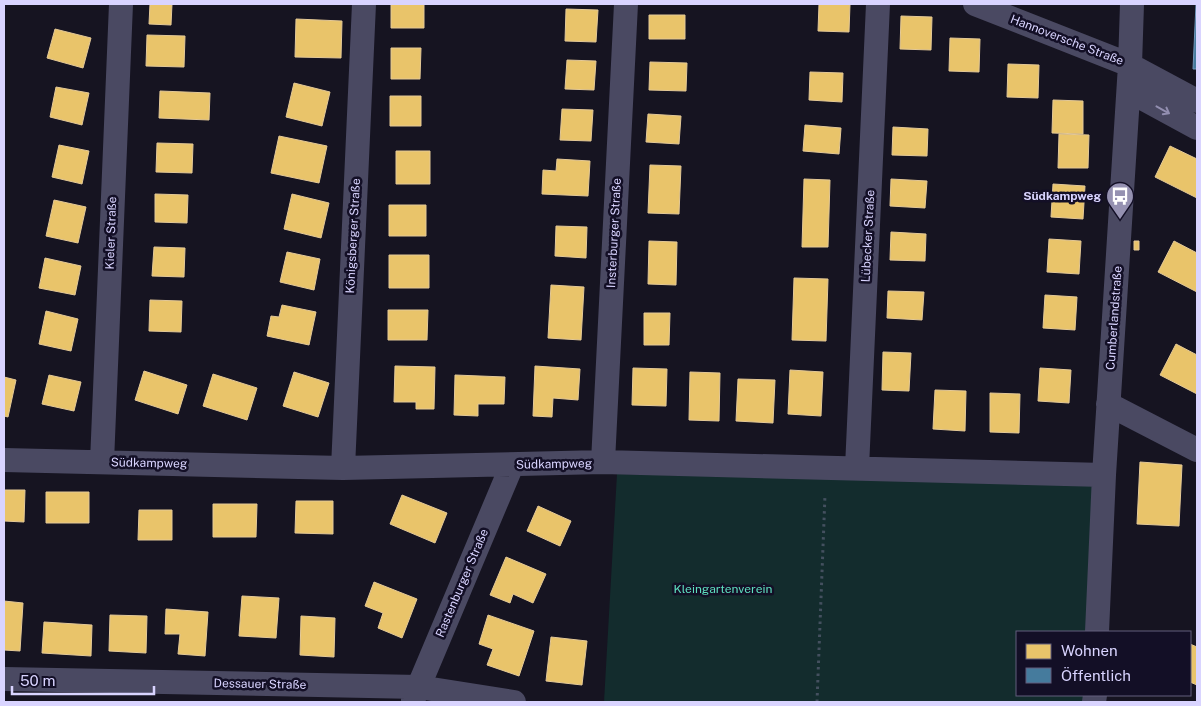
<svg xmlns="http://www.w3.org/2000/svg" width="1201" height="706" font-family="'Public Sans',sans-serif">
	<rect width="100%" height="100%" fill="#161421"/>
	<path fill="#132c2d" d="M617,474L1099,485L1091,632H1017V695H1088L1087,702H604Z"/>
	<path fill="#e9c46a" stroke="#e4c997" d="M150,4H172L171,25L149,24Z
		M391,4H424V28H391Z
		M819,4H850L849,32L818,31Z
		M566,9L598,10L596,42L565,41Z
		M649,15H685V39H649Z
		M901,16L932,17L931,50L900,49Z
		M296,19L342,21L341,58L295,57Z
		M55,29L91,38L83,68L47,58Z
		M147,35L185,36L184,67L146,66Z
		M950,38L980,39L979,72L949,71Z
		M391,48H421L420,79H391Z
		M567,60L596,61L594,90L565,89Z
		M650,62L687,63L686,91L649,90Z
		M1008,64L1039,65L1038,98L1007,97Z
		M810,72L843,73L842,102L809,100Z
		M294,83L330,92L322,126L286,117Z
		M56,87L89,93L82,125L50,117Z
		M160,91L210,93L209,120L159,118Z
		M390,96H421V126H390Z
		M1053,100L1083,101V134L1052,133Z
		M562,109L593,110L591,141L560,140Z
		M648,114L681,116L679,144L646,142Z
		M805,125L841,128L839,154L803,151Z
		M893,127L928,129L927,156L892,155Z
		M1059,134L1089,135L1088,168H1058Z
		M279,136L327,146L319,183L271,173Z
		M157,143L193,144L192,173L156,172Z
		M59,145L89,151L82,184L52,177Z
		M1170,146L1197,159V198L1155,177Z
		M396,151H430V184H396Z
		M557,159L590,161L588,196L542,194L543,170L556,171Z
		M650,165L681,166L679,214L648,213Z
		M804,179L830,180L828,247H802Z
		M891,179L927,181L925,208L890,206Z
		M1053,184L1085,186L1083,219L1051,217Z
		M155,194L188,195L187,223L155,222Z
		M292,194L329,203L321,238L284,229Z
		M54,200L86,207L78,243L46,236Z
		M389,205H426V236H389Z
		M556,226L587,227L586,258L555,256Z
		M891,232L926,234L925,261L890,260Z
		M1049,239L1081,241L1079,274L1047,272Z
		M649,241L677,242L676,285L648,284Z
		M1134,241H1139V250H1134Z
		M1174,241L1197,253V292L1158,272Z
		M154,247L185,248L184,277L152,276Z
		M287,252L320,259L314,290L280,282Z
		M389,255H429V288H389Z
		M45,258L81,266L75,295L39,288Z
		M794,278L828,279L826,341L792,340Z
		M551,285L584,287L581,340L548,338Z
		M888,291L924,292L922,320L887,318Z
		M1045,295L1077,297L1075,330L1043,328Z
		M150,300L182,301L181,332L149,331Z
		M282,305L316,312L309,345L267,336L271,316L279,317Z
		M388,310H428L427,340H388Z
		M46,311L78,319L71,351L39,344Z
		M644,313H670L669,345H644Z
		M1176,344L1197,355V394L1160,375Z
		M883,352L911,353L909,391L882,390Z
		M395,366L435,367L434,409H416V402H394Z
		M535,366L580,369L578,400L553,398L552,417L533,416Z
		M633,368L667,369L666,406L632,405Z
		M1040,368L1071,370L1069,403L1038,401Z
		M790,370L823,372L821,416L788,414Z
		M144,371L187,385L178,414L135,400Z
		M294,372L329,383L318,417L283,406Z
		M690,372L720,373L719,421L689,420Z
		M213,374L257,388L247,420L203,406Z
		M49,375L81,382L74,411L42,404Z
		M455,375L505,377L504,404H478V416L454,415Z
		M4,377L16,380L8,417L4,416Z
		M738,379L775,380L773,423L736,421Z
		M935,390L966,391L965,431L933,429Z
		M990,393L1020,394L1019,433L990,432Z
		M1140,462L1182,465L1179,526L1137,524Z
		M4,490H25L24,522L4,521Z
		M46,492H89V523H46Z
		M402,495L447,513L435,543L390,524Z
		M296,501H333V534L295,533Z
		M213,504H257L256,537H213Z
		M538,506L571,521L560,546L527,531Z
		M139,510H172V540H138Z
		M506,557L546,574L533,603L513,594L510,603L490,595Z
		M374,582L417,599L402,638L378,628L383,613L365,606Z
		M242,596L279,598L276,638L239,636Z
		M4,601L23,603L20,651L4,650Z
		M166,609L208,612L205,656L178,654L180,634H165Z
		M110,615L147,616L146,653L109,651Z
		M488,615L534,631L519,676L487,665L493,649L479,644Z
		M301,616L335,618L334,657L300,655Z
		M44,622L92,625L91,656L42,653Z
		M551,637L587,641L582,685L546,681Z
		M1190,644L1197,647V685L1190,682Z"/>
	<path fill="#457b9d" stroke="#7196ba" d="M1196,4H1197V69H1193Z"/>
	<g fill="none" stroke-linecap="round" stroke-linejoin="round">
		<path stroke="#44505f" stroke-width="3" stroke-dasharray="2.5 4" stroke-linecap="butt" d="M817,702L825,495"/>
		<path stroke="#4a4962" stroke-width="24" d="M975,4L1130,65L1197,101
			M1129,91L1197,128
			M1108,404L1197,450
			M4,460L343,468L603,462L1104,475
			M102,462L121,4
			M603,462L626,4
			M343,468L364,4
			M857,468L878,4
			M1097,632L1104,475L1130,65L1132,4
			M4,679L419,687L514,702
			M413,700L512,465
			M1094,702L1095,695"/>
	</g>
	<defs><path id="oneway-shaft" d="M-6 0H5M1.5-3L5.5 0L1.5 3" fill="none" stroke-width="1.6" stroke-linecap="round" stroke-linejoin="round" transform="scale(1.25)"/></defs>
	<use stroke="#928eb0" href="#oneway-shaft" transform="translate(1163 110) rotate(29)"/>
	<defs>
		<g id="bus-pin" transform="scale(1.4375)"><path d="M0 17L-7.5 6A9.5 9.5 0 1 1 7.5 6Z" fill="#9591b1" stroke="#130f26"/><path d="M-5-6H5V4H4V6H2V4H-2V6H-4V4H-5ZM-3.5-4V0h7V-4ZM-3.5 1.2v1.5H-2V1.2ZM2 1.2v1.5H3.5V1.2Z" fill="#fff"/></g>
	</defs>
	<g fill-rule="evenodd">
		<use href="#bus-pin" x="1120" y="196"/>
	</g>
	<g text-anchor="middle" stroke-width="5" stroke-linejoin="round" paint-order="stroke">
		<g font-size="12" fill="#d9d4ff" stroke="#130f26">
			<text transform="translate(1067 40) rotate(21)" y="4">Hannoversche Straße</text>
			<text transform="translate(111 233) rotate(-88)" y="4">Kieler Straße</text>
			<text transform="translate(614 233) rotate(-87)" y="4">Insterburger Straße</text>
			<text transform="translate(353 236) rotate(-87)" y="4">Königsberger Straße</text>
			<text transform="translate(868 236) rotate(-87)" y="4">Lübecker Straße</text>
			<text transform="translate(1114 318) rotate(-86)" y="4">Cumberlandstraße</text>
			<text transform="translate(149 463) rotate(1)" y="4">Südkampweg</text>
			<text transform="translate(554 464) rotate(-1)" y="4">Südkampweg</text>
			<text transform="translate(462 583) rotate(-67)" y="4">Rastenburger Straße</text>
			<text transform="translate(260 684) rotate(1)" y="4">Dessauer Straße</text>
		</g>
		<g font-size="12" font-weight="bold" fill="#d9d4ff" stroke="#130f26" text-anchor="end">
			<text x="1101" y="200">Südkampweg</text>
		</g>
		<g font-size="12" fill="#5fe0c0" stroke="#130f26">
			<text x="723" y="593">Kleingartenverein</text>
		</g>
	</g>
	<rect width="1201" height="706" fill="none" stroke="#d9d4ff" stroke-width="10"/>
	<rect x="1016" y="631" width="175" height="65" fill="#130f26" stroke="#625e7d"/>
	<rect x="1026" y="644" width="25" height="15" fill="#e9c46a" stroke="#625e7d"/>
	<text x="1061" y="656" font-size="15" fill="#d9d4ff">Wohnen</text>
	<rect x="1026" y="668" width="25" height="15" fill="#457b9d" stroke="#625e7d"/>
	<text x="1061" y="681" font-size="15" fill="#d9d4ff">Öffentlich</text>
	<path d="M12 686v8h142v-8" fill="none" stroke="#d9d4ff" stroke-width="2.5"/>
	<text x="20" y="686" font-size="15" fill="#d9d4ff" stroke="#130f26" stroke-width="4" paint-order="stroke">50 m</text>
</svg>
